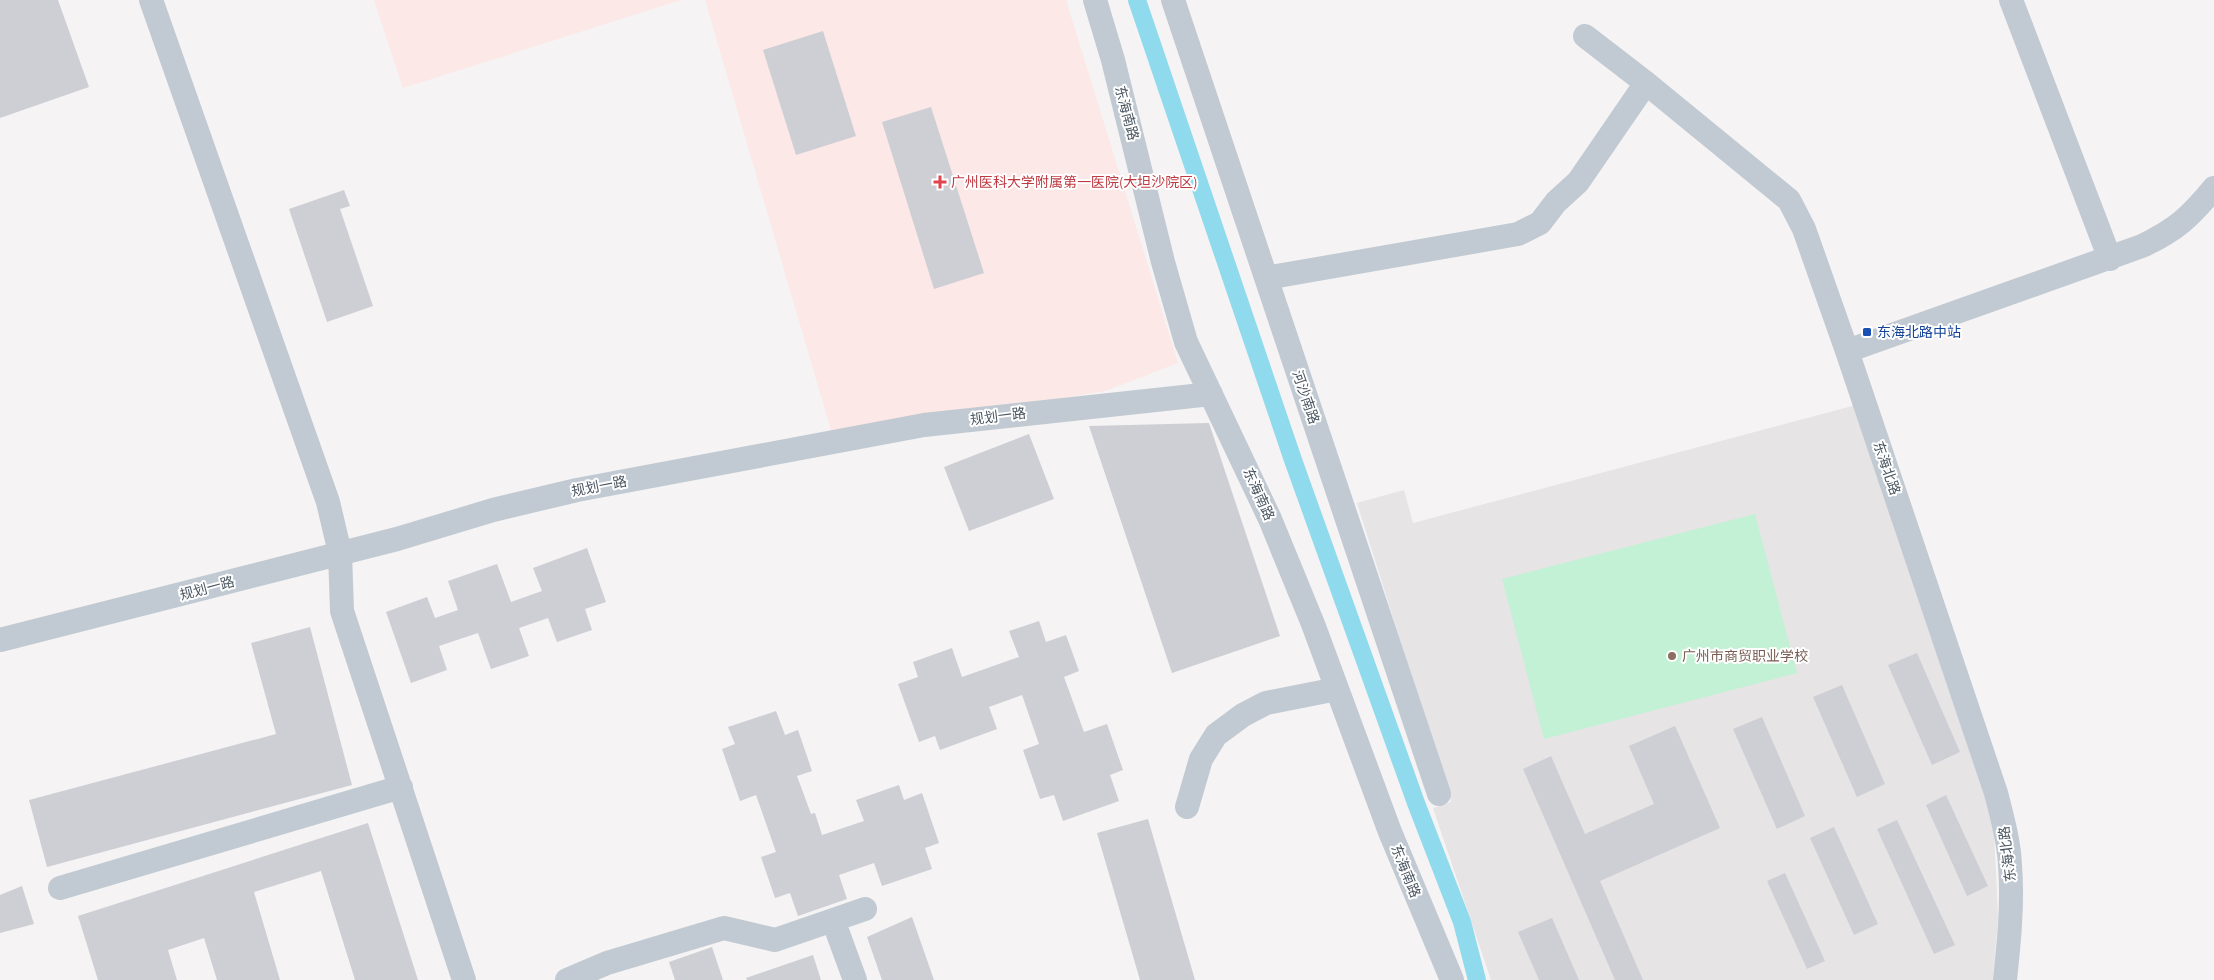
<svg xmlns="http://www.w3.org/2000/svg" width="2214" height="980" font-family="'Source Sans 3','Noto Sans SC',sans-serif">
	<rect width="100%" height="100%" fill="#f5f3f3"/>
	<path fill="#e6e4e5" d="M1856,405L1983,789L1994,835L1996,872L1998,919L1993,980H1491L1433,808L1451,802L1357,503L1404,490L1413,523Z"/>
	<path fill="#fce8e6" d="M374,0H681L403,88Z
		M705,0H1066L1178,363L1105,391L833,437Z"/>
	<path fill="#c3f1d5" d="M1755,514L1797,673L1544,739L1502,579Z"/>
	<g fill="none" stroke-linecap="round" stroke-linejoin="round">
		<path stroke="#90daee" stroke-width="18" d="M1137,0L1293,460L1416,803L1462,922L1477,980"/>
	</g>
	<path fill="#cdcfd5" d="M0,0H58L89,87L0,118Z
		M823,31L856,136L796,155L763,50Z
		M931,107L984,273L934,289L882,122Z
		M344,190L350,206L340,209L373,306L327,322L289,209Z
		M1209,423L1280,636L1172,673L1089,426Z
		M1029,434L1054,499L969,531L944,467Z
		M587,548L606,602L585,609L592,630L557,642L548,618L519,628L529,656L491,669L478,633L439,646L447,670L411,683L386,612L427,597L435,618L458,610L448,581L497,564L511,602L542,591L533,568Z
		M1039,621L1046,642L1066,635L1079,671L1064,677L1084,732L1107,724L1123,770L1110,775L1119,801L1063,821L1054,795L1040,799L1023,750L1039,744L1022,695L989,707L997,729L940,750L935,736L919,742L898,684L918,677L913,662L952,648L962,677L1019,657L1009,631Z
		M310,627L352,785L47,867L29,800L276,734L251,643Z
		M1917,653L1960,752L1932,765L1888,665Z
		M1842,685L1885,784L1857,797L1813,697Z
		M776,711L785,735L798,730L812,771L797,776L811,814L815,813L822,835L864,821L856,800L899,785L904,800L922,793L939,843L925,848L932,869L882,886L874,863L839,875L847,899L798,916L790,893L775,898L761,857L776,852L756,795L740,801L722,749L735,744L728,727Z
		M1762,717L1805,816L1777,829L1733,729Z
		M1675,726L1720,828L1600,881L1643,980H1615L1523,769L1551,756L1585,834L1654,804L1629,746Z
		M1946,795L1988,886L1967,896L1926,805Z
		M1148,819L1195,980H1140L1097,833Z
		M1897,820L1955,945L1934,954L1877,829Z
		M368,823L418,980H355L321,871L254,892L280,980H217L204,938L168,950L177,980H98L78,916Z
		M1834,827L1878,924L1854,935L1810,838Z
		M1785,873L1825,961L1807,969L1767,881Z
		M22,886L34,924L0,933V895Z
		M912,917L934,980H882L867,937Z
		M1552,918L1579,980H1539L1518,932Z
		M712,947L723,980H675L669,962Z
		M813,955L821,980H747L746,978Z"/>
	<g fill="none" stroke-linecap="round" stroke-linejoin="round">
		<path stroke="#c1cad2" stroke-width="24" d="M151,0L328,502L340,553L342,611L464,980
			M1095,0L1113,60L1163,262L1186,342L1270,519L1313,624L1390,832L1452,980
			M1173,0L1439,794
			M2011,0L2110,259
			M1585,36L1646,83L1789,200L1804,229L1847,351
			M1266,278L1518,234L1540,223L1556,202L1578,182L1646,83
			M0,640L397,539L493,510L577,490L924,425L1211,394
			M1187,807L1201,759L1216,735L1243,715L1266,703L1337,689
			M60,888L401,787
			M833,920L855,980
			M567,980L607,963L724,928L775,940L865,909
			M2005,980C2009,942 2013,903 2010,865C2009,841 2002,817 1996,793L1847,351L2142,246C2176,230 2190,217 2214,188"/>
	</g>
	<path fill="#e0444e" stroke="#fff" stroke-width="2" d="M937.5 174.5h5v5h5v5h-5v5h-5v-5h-5v-5h5z"/>
	<rect fill="#1a4fb4" stroke="#fff" stroke-width="2" x="1862" y="327" width="10" height="10" rx="2.5"/>
	<circle fill="#8d6e63" stroke="#fff" stroke-width="2" cx="1672" cy="656" r="5"/>
	<g text-anchor="middle" stroke-width="4" stroke-linejoin="round" paint-order="stroke">
		<g font-size="14" fill="#4a5661" stroke="#fff">
			<text transform="translate(1127 113) rotate(75)" y="5">东海南路</text>
			<text transform="translate(1306 397) rotate(71)" y="5">河沙南路</text>
			<text transform="translate(998 416) rotate(-7)" y="5">规划一路</text>
			<text transform="translate(1887 468) rotate(71)" y="5">东海北路</text>
			<text transform="translate(599 486) rotate(-11)" y="5">规划一路</text>
			<text transform="translate(1259 494) rotate(66)" y="5">东海南路</text>
			<text transform="translate(207 588) rotate(-15)" y="5">规划一路</text>
			<text transform="translate(2007 854) rotate(-97)" y="5">东海北路</text>
			<text transform="translate(1406 871) rotate(68)" y="5">东海南路</text>
		</g>
		<g font-size="14" fill="#be3a42" stroke="#fff" text-anchor="start">
			<text x="951" y="187">广州医科大学附属第一医院(大坦沙院区)</text>
		</g>
		<g font-size="14" fill="#164399" stroke="#fff" text-anchor="start">
			<text x="1877" y="337">东海北路中站</text>
		</g>
		<g font-size="14" fill="#785e54" stroke="#fff" text-anchor="start">
			<text x="1682" y="661">广州市商贸职业学校</text>
		</g>
	</g>
</svg>
